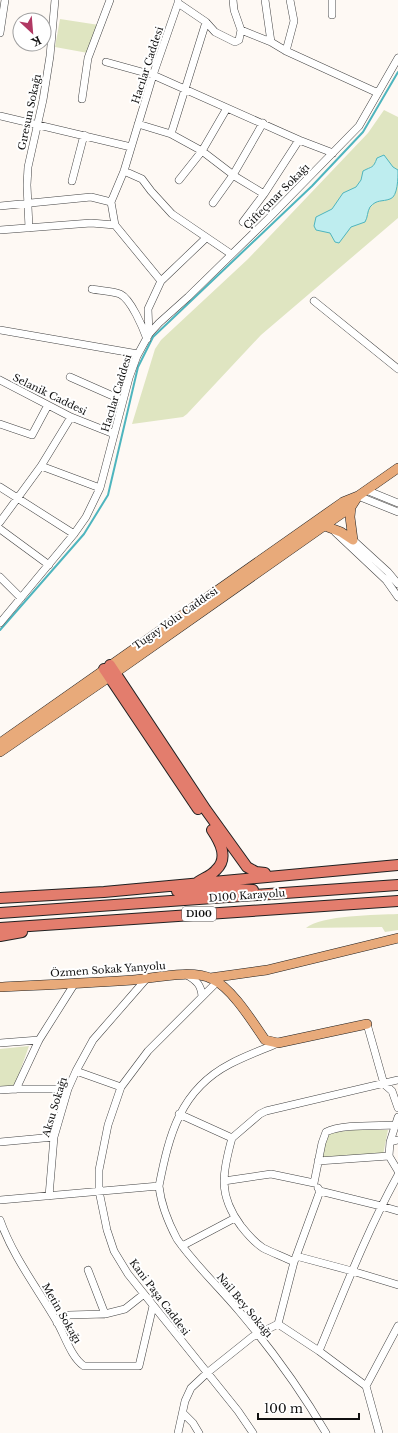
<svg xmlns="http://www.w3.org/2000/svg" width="398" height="1433" font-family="'Libre Baskerville',serif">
	<rect width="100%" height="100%" fill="#fef9f4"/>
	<path fill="#dfe5c1" d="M60,19L99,25L88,53L55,47Z
		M384,110L398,117V218L261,335L187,414L183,417L132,424L155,349L161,340L248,259L368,133Z
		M398,914V930L385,932L382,927L306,928C321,915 377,915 398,914Z
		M29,1046L15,1085L0,1088V1049Z
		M354,1130H388L383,1155L323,1158L324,1139L328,1133Z"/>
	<path fill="#beedef" stroke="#4eb5be" d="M384,155L393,167L398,170C398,177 398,197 390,199C382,202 377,199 370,207C367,212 368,217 365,222L351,227L339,243L335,242L330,233L316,230L314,226L316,217L332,209L343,193L356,187L361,180L363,171C372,166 373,169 377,158Z"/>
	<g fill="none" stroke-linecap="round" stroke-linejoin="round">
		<path stroke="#4eb5be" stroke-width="2" d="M0,630L84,534L108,495L138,367L153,337L312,186L363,132L398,72"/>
		<g stroke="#434343" stroke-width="8">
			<path id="minor" d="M265,0L271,42
				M332,0V15
				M178,3L206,22L215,32L235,42L239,40L241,30L234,10L233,0
				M241,30L271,42L286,51L378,93
				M0,33L5,0
				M286,51L294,21L290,0
				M106,62L153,75L299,140L333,153
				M82,99L88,58L110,0
				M0,116L131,147
				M138,124L171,134L202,151L236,177L264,194
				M171,134L206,22
				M124,171L142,179L151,191L172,214L231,254
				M179,180L202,151L227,108
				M72,181L84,135
				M213,203L233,175L263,123
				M0,206L91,197L111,202
				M243,222L264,194L299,140
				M29,228L27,185L28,167L43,100L50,56L55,0
				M0,230L91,223L115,225
				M161,281L206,238
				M92,289C101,291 112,291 120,294C131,299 143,328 147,339
				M314,301L398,369
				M0,330L138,354
				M149,334L148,309L161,281L115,225L111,202L124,171L153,75L178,3V0
				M70,377L122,400
				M0,380L71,417L114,434
				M0,424L32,435L48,405
				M41,466L100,488
				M0,487L74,534
				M366,490L398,503
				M358,496L398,512
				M0,522L41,466L71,417
				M0,529L49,565
				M335,532L386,580L398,597
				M353,540L388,572L398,584
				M0,577L21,598
				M0,623L74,534L86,517L100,488L129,378L137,356L149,334L159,323L188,297L268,219L359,126L398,58
				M187,975C197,981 201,985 202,996
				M217,982L148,1051L121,1087L108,1125L99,1170V1191L107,1230L114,1251L128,1274L238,1411L253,1433
				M367,1024L384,1084L392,1091L398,1108
				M0,1043L39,1040
				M76,1071L121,1087
				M16,1089L39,1040L75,983
				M0,1090L16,1089H68
				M179,1114L232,1138L260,1114L266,1111L398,1080
				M232,1138C222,1174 218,1195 241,1226C248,1235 254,1242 263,1248C273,1253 284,1257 294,1262
				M398,1140L390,1142L389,1156L398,1171
				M0,1142L54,1137
				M390,1142L398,1117
				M318,1161L389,1156
				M224,1181L271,1174L314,1183
				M314,1183L322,1143L326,1132C341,1124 377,1126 395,1125
				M159,1186C161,1205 168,1222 177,1239C195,1265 219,1287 239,1311C271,1349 301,1390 326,1433
				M318,1188L320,1191L381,1206L398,1211
				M320,1191L294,1262L278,1324L319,1351C344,1291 367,1231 398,1175
				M49,1196L54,1137L68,1089L76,1071L93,1040L147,978
				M0,1200L159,1186C169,1135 180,1090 230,1064C245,1056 262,1050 278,1043
				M0,1220C13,1257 38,1289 57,1322C65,1336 71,1357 84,1366H139L153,1306
				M182,1246L235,1218
				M296,1256L352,1271L398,1285
				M88,1270L105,1314
				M57,1323L69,1315L105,1314L125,1309L144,1294
				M319,1351L366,1386
				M183,1413L193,1423L199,1433
				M178,1433L185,1401L191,1388L207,1373L252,1337L278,1324
				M379,1433L366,1386L398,1326"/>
		</g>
		<g stroke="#212121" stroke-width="10">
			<path id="major" d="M351,507L350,517L353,540
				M324,522L325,526L341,532L353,540
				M0,743L343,502L358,496L398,468
				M0,752L115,673L351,507L358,496
				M210,978L267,970L398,938
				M0,987C44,985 89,983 133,980C155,978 192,969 212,979C232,988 252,1021 265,1040L278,1043L367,1024"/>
		</g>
		<g stroke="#212121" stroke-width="12">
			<path id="highway" d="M110,665L206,810L247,867L256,872L265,873
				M104,669L198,809
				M198,882C204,878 212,875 216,870C229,858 220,842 212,830
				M177,891L234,889L253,890
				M0,898L104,892L398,865
				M0,913L398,885
				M0,928L398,901
				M0,936L22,932"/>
		</g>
		<use href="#minor" stroke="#fff" stroke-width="7"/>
		<use href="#major" stroke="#e8aa7a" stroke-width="9"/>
		<use href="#highway" stroke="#e37d6d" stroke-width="10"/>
	</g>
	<g text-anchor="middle" stroke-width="4" stroke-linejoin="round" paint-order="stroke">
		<rect fill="#fff" stroke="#585858" stroke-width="1" x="182" y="907" width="34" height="14" rx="3"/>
		<g font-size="9" font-weight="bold" fill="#101010">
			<text x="199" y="917">D100</text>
		</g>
		<g font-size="10" fill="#101010" stroke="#fff">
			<text transform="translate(147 65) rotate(-72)" y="4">Hacılar Caddesi</text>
			<text transform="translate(29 112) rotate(-78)" y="4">Gıresun Sokağı</text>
			<text transform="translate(276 196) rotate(-45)" y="4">Çifteçınar Sokağı</text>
			<text transform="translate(116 393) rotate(-73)" y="4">Hacılar Caddesi</text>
			<text transform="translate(50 394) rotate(26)" y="4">Selanik Caddesi</text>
			<text transform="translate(175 618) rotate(-35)" y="4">Tugay Yolu Caddesi</text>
			<text transform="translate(247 895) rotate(-4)" y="4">D100 Karayolu</text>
			<text transform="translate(108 969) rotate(-4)" y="4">Özmen Sokak Yanyolu</text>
			<text transform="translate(54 1107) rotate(-73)" y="4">Aksu Sokağı</text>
			<text transform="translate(160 1297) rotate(53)" y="4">Kani Paşa Caddesi</text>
			<text transform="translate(245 1305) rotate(50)" y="4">Nail Bey Sokağı</text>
			<text transform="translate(62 1313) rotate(60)" y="4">Metin Sokağı</text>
		</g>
	</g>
	<g transform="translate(32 32) rotate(154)"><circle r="19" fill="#ffffff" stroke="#9f9f9f"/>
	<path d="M0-3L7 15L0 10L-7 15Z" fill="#b03863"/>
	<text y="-6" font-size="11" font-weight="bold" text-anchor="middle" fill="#101010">K</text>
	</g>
	<path d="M258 1413v6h101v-6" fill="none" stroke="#101010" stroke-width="2"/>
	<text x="264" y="1413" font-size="12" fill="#101010" stroke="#ffffff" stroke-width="3" paint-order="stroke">100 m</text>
</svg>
